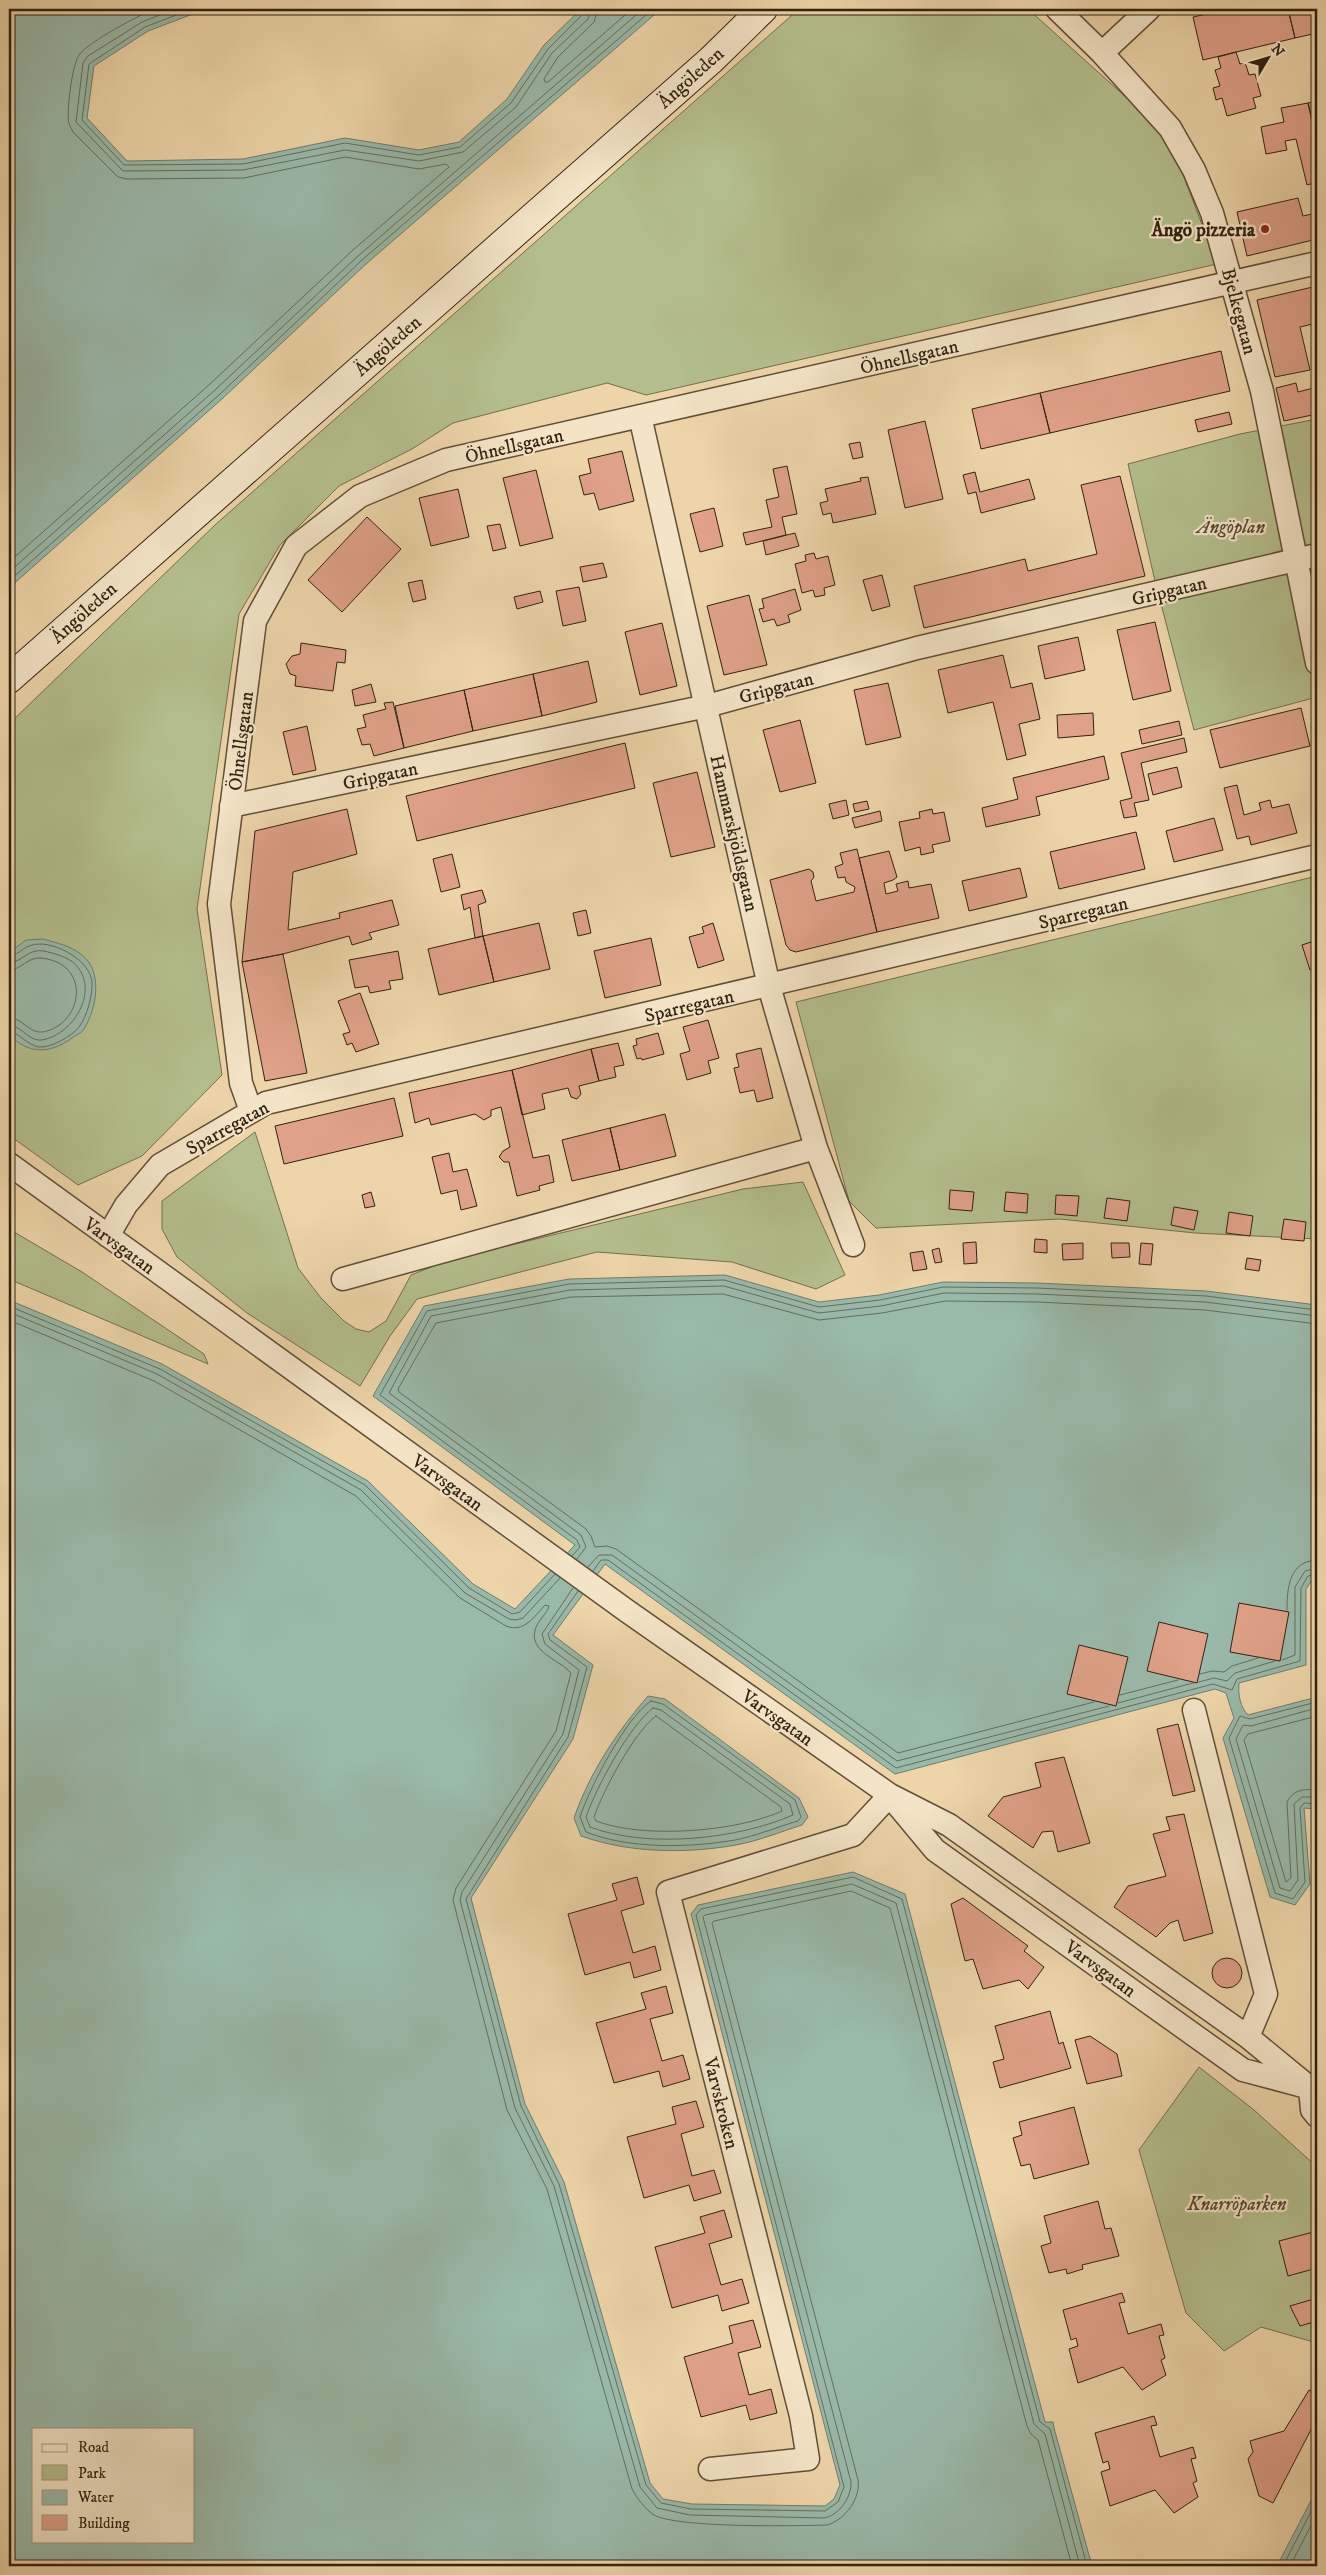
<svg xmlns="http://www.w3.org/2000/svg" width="1326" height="2575" font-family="'IM FELL DW Pica',serif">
	<rect width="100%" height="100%" fill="#edd5a9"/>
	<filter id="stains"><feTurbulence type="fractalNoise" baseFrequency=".004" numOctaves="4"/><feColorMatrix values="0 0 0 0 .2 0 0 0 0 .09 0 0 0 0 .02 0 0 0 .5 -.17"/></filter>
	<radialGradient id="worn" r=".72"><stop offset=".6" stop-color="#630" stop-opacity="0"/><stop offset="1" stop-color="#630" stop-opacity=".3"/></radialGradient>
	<path fill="#b3be8c" stroke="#72704e" d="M799,9H1028L1168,135L1217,264L646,395L607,383L453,423L412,449L339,486L280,545L239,614L197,909L222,1075L142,1156L78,1185L9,1135V724L215,525Z
		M1317,419V697L1194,730L1155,581L1128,464L1240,434Z
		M1317,876V1239L1195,1233L1060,1219L876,1228L849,1201L796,1002Z
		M255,1132L298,1268L321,1298L344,1321L356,1329L369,1332L386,1321L411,1275L449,1260L743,1189L803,1182L845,1275L816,1289L732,1262L597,1252L417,1299L390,1336L360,1386L247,1313L177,1257L162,1229V1201Z
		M9,1229L82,1272L204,1354L208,1364L9,1279Z
		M1199,2067L1254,2110L1317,2167V2343L1261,2327L1224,2351L1186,2313L1139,2150Z"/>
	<path fill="#99b9a9" stroke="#6f7d6c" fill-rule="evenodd" d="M9,9H206L148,31L94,66L87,118L127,161L243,159L345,138L419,150L459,142L507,99L544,45L581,9H661L366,264L223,398L9,588Z
		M43,939C57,943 71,946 82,955C103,971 97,1008 84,1029C82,1033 76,1035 72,1038C50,1054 28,1055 9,1034V953L26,940Z
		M725,1275L819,1302L879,1295L943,1282L1037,1283L1206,1291L1317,1305V1579L1312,1580L1306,1589V1665L1239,1683C1238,1694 1240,1707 1248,1715L1317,1697V1809L1304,1808L1310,1884L1295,1905L1270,1897L1223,1738L1234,1718L1226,1693L1215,1689L895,1774L605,1564L553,1635L593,1665L573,1739L471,1898L525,2104L564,2182L650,2483L663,2499L692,2504L825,2506L834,2499L840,2485L691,1914L698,1905L853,1872L905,1894L1045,2422H1053L1054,2428L1092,2566H9V1300L162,1364L368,1481L473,1584L515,1609L575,1545L373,1396L424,1306L569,1279ZM34,2429H194V2541H34Z
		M648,1696L665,1699L799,1798L808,1817L802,1825C780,1832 758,1841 736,1845C685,1854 629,1853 581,1836L574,1818C590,1772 617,1732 648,1696Z
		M1317,2489V2566H1277Z"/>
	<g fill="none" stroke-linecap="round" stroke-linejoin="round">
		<path stroke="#646e5d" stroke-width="1" d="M175,9L142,22L88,56L83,63L76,122L123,171L243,170L345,150L419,161L463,152L516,107L552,53L588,19L591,9
			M192,9L145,27L89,64L82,120L124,165L243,164L345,143L419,155L460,147L511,103L548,49L583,14L585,9
			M598,9L594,22L558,57L544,79L545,82H548L632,9
			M9,562L210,384L353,250L449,167L446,164L419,169L345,157L244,178L127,179L118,177L73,132L69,124C66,113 72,65 79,55C88,42 139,15 155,9
			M9,572L215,390L358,256L643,9
			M9,581L220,394L362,260L653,9
			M9,956C21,955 23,944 40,944C59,944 90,961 92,982C93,994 87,1017 79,1027C72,1036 51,1048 39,1047C27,1045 18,1032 9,1031
			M9,963C23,962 28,948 44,951C53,953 68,957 75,964C100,989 75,1034 42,1040C29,1042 21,1025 9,1025
			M9,970C21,970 28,957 40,958C92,962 84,1024 43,1032C30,1034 22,1018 9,1017
			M9,1306L160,1369L365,1485L469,1588L512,1614L520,1612L555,1574
			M9,1312L157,1374L361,1490L465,1593L509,1619L516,1620L523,1618L560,1578
			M9,1320L154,1381L356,1496L460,1598L506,1626C524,1633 534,1617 545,1605L549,1606C547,1614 538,1620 535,1630C529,1652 560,1660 571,1673L556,1731L456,1888L453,1900L507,2110L547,2189L632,2489C636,2497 646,2510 654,2515C677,2528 796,2526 827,2525C845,2520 861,2498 858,2480L712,1923L714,1921L851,1891L890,1908L1027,2426L1031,2434L1038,2440L1072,2566
			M572,1556L580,1547L577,1540L380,1395L427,1311L569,1284L724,1280L819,1307L880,1300L943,1287L1037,1288L1206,1296L1317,1310
			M577,1559L586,1547L581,1535L389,1393L431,1316L570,1290L724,1286L819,1313L881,1306L944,1293L1037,1294L1205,1302L1317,1316
			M588,1567L599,1555H612L897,1761L1109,1706
			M593,1571L601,1560H608L896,1768L1213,1684L1232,1690L1237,1679L1300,1661L1301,1588L1308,1576L1317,1574
			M573,1588L542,1634L545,1644L579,1670L563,1734L462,1892L460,1900L515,2108L554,2186L640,2487L657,2508L690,2515L824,2518C840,2515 852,2496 851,2482L703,1917L705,1915L852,1884L896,1903L1034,2424L1045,2434L1080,2566
			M578,1591L548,1634L550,1640L587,1667L568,1737L466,1899L521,2106L559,2184L646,2485L661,2503L691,2509L825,2511L838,2502L844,2487L696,1915L701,1909L853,1877L902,1899L1040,2422L1050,2429L1087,2566
			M1287,1610C1287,1588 1289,1561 1317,1560
			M1282,1660L1295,1655V1587L1305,1571L1317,1568
			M1200,1674L1212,1671L1224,1672L1232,1666L1258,1658
			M1199,1682L1214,1678L1227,1681L1235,1673L1275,1661
			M1120,1695L1178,1680
			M651,1701L663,1704L795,1800L801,1817L798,1821C777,1827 756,1836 735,1840C689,1848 629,1849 586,1832L580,1817C589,1789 626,1717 651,1701Z
			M1094,1702L898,1753L616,1549L607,1546L595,1547L591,1536L586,1529L399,1392L398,1389L436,1323L571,1297L723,1294L819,1320L882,1313L945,1301L1037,1302L1205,1310L1317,1324
			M1317,1702L1250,1719L1240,1716L1229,1738L1275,1893L1293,1899L1305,1882L1300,1808L1304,1803L1317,1804
			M1118,1703L1193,1683
			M653,1708L661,1710L790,1804L793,1815C738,1839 648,1849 590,1827L586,1817C596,1788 629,1726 653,1708Z
			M1317,1708L1251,1726L1243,1725L1236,1739L1280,1888L1290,1891L1298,1880L1294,1804L1302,1797H1317
			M656,1716L781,1807L782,1811C736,1832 643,1839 596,1821L594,1817C603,1791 634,1732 656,1716Z
			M1317,1716L1248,1734L1244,1740L1286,1882L1291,1878L1287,1802C1294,1789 1304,1789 1317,1790
			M1283,2566L1317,2500
			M1290,2566L1317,2514"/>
	</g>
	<path fill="#dfa188" stroke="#302211" d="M1229,9H1288L1295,38L1203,60L1193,17Z
		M1288,9H1317V33L1295,38Z
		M1236,52L1240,64L1245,62L1249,75L1255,74L1261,96L1253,98L1256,108L1227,116L1222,98L1216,100L1213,88L1220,86L1215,70L1221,68L1218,57Z
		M1317,101V113L1311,115L1308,103Z
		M1308,103L1317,145V182L1307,185L1296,139L1285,141L1287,150L1266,154L1261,127L1284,122L1281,108Z
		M1298,198L1303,216L1317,213V239L1247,256L1237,212Z
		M1317,286V323L1300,327L1310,370L1275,377L1257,300Z
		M1221,351L1230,391L1050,433L1040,393Z
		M1296,383L1298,392L1317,387V414L1284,421L1276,388Z
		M1040,393L1050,433L981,449L972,409Z
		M1229,412L1232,424L1198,432L1195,420Z
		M925,421L943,499L905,508L888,430Z
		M860,442L863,457L853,459L849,444Z
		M622,451L634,501L599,510L594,493L584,495L579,476L591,473L588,459Z
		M787,466L797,514L782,517L786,535L746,545L743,533L772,527L766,500L779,497L773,469Z
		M536,470L553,538L520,546L503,478Z
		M975,472L980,492L1029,479L1035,499L981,513L976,492L968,494L963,475Z
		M1120,476L1145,576L924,628L914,586L1025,559L1028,571L1097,554L1081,485Z
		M868,477L876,514L833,523L831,513L823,515L820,503L828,501L825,489L861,481L860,478Z
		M458,489L469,537L431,546L419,498Z
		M714,508L723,546L700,552L690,514Z
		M367,517L401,549L342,612L308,580Z
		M500,524L506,548L493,551L487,526Z
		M795,533L799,546L766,555L763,541Z
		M814,553L816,559L828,556L835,585L824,588L825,595L815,597L813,590L802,593L795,564L806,561L805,555Z
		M603,563L607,577L583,582L580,567Z
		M882,575L890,606L872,611L863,580Z
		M422,580L426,599L413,602L408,583Z
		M579,587L586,621L563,626L556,591Z
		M795,589L801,610L788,615L790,622L777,626L774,619L763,622L759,609L764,608L762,599Z
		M540,591L543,602L517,609L514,597Z
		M749,595L767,665L724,675L707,606Z
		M1155,622L1171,691L1133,700L1117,630Z
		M662,623L677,686L640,695L625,632Z
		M1078,637L1085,670L1045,679L1038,646Z
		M301,643L346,650L345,663L337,662L333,691L295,686L296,676L290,674L286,664L292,656L300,654Z
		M1003,655L1011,688L1032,683L1040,719L1019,724L1026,755L1007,760L993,702L948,713L938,670Z
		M588,661L597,702L542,716L533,674Z
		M533,674L542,716L473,731L464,690Z
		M888,683L901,737L866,745L854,690Z
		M371,684L376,702L355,706L352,690Z
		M464,690L473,731L404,748L395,706Z
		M393,702L404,748L374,756L370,744L362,745L357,729L366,727L363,715L386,709L384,703Z
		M1301,708L1310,746L1220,768L1210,730Z
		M1093,713L1094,735L1058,738L1057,715Z
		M800,720L816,783L780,792L763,730Z
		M1179,721L1182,735L1142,744L1139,730Z
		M307,726L316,770L293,775L283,732Z
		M1184,738L1187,752L1141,763L1149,800L1134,803L1137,816L1124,818L1120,801L1132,798L1121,753Z
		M625,743L635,788L417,841L406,796Z
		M1104,756L1109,779L1036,797L1040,815L986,827L982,808L1018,799L1013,778Z
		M1177,767L1182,787L1153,795L1148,774Z
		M697,772L715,847L671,857L653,783Z
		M1237,785L1244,815L1261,810L1259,803L1270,800L1272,808L1289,804L1297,833L1251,845L1249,836L1237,839L1224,788Z
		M846,800L849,815L833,819L829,804Z
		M867,801L869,809L855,812L853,804Z
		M347,809L357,854L293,872L288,930L340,918L339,913L392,900L399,925L369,933L372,939L352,945L349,936L283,954L242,962L255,831Z
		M932,809L933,814L944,812L950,841L932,845L934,852L921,855L920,847L905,851L899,822L920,818L919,812Z
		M880,811L882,821L855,828L852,818Z
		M1214,818L1223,850L1174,862L1166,831Z
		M1136,832L1145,869L1059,889L1050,852Z
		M857,849L877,932L796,952L790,950L786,945L770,880L809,869L813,872L814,877L811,881L816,901L854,892L855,887L846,882L845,877L838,878L835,867L843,864L840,853Z
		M889,851L897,877L893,880L884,883L886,894L898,891L896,884L908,881L909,888L931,884L939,918L877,932L859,858Z
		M452,854L460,887L441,892L433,859Z
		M1020,868L1027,897L969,911L962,881Z
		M482,890L486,902L478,905L483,936L475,938L470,907L464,910L461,895Z
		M586,910L591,933L578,936L573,913Z
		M539,923L550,969L494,982L483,936Z
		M713,923L724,960L698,968L689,937L704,933L702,927Z
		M483,936L494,982L439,995L428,949Z
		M651,938L661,985L605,998L594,951Z
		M1317,940V967L1310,970L1302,945Z
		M398,951L403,979L389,981L391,989L370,993L368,986L355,988L349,960Z
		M283,954L307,1073L265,1081L242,962Z
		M360,993L379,1044L356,1052L352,1043L347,1045L343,1034L350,1032L338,1001Z
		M708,1020L719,1058L708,1061L711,1073L687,1080L680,1054L690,1051L683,1027Z
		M658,1033L664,1054L642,1060L641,1058L637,1059L633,1046L637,1045L636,1039Z
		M618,1043L624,1065L614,1067L616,1077L599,1081L591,1049Z
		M761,1048L773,1098L757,1102L754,1090L740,1093L734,1068L739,1067L736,1054Z
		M591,1049L599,1081L579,1086L581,1094L577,1099L571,1097L568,1088L542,1094L545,1109L522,1115L512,1070Z
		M512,1070L533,1158L549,1155L554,1182L539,1186L540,1190L517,1196L509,1162H504L499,1157L503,1151L510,1147L501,1107L491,1110V1116L484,1120L475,1114L431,1125L429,1118L415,1123L409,1093Z
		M394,1098L403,1136L284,1164L275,1126Z
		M665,1114L676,1156L620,1170L610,1128Z
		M610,1128L620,1170L572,1181L562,1140Z
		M449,1153L453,1172L467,1169L477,1206L461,1210L457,1190L441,1194L432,1157Z
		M950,1190L974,1192L972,1211L949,1209Z
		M371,1192L375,1206L365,1208L362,1195Z
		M1006,1192L1028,1194L1027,1213L1004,1211Z
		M1056,1195L1079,1196L1077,1216L1055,1214Z
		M1107,1198L1130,1201L1127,1221L1104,1218Z
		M1174,1207L1198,1211L1194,1230L1171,1225Z
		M1229,1212L1253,1216L1250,1236L1226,1233Z
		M1284,1219L1306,1222L1304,1241L1281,1239Z
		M1035,1239L1047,1240V1253L1034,1252Z
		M976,1242L977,1263L964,1264L963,1243Z
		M1083,1243V1259L1063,1260L1062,1244Z
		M1111,1243H1129L1130,1257L1112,1258Z
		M1141,1243L1153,1244L1151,1265L1139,1264Z
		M939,1248L942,1262L935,1263L932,1250Z
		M923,1251L927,1269L913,1271L910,1253Z
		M1247,1258L1261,1260L1259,1271L1245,1269Z
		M1239,1603L1289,1612L1280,1661L1230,1652Z
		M1159,1622L1208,1634L1197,1683L1147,1671Z
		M1079,1645L1128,1657L1116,1706L1067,1694Z
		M1178,1724L1195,1791L1173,1796L1157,1729Z
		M1064,1757L1090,1843L1058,1852L1053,1831L1042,1832L1033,1848L988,1816L1003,1797L1041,1787L1035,1763Z
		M1184,1814L1213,1933L1184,1941L1178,1920L1170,1923L1156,1937L1114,1907L1128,1886L1166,1876L1153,1834L1170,1830L1166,1817Z
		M637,1877L644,1904L621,1911L633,1953L655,1946L661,1970L634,1978L630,1962L585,1975L568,1914L617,1900L612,1884Z
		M963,1898L1028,1946L1024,1951L1044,1967L1028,1989L1019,1980L983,1989L973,1959L965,1961L951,1904Z
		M1212 1973a15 15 0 1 1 30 0a15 15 0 1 1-30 0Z
		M666,1986L673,2013L650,2019L662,2061L683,2055L690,2079L663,2087L659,2071L614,2083L596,2023L646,2009L641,1993Z
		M1050,2011L1059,2044L1063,2042L1071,2068L1000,2088L993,2062L1004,2059L995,2026Z
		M1090,2036L1117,2054L1122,2076L1087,2084L1075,2040Z
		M696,2101L704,2127L681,2134L692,2176L714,2170L721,2193L694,2201L689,2185L644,2198L627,2137L676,2124L672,2107Z
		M1074,2107L1089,2164L1034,2179L1030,2164L1021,2166L1013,2138L1022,2135L1019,2122Z
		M1098,2201L1105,2229L1111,2228L1119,2256L1082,2265L1083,2269L1067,2274L1066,2269L1049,2273L1041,2246L1051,2243L1044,2216Z
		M724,2210L732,2237L709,2244L721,2285L742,2279L749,2303L722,2311L718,2295L672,2308L655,2247L705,2233L700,2217Z
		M1317,2231V2268L1288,2276L1279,2241Z
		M1122,2293L1125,2302L1119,2303L1128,2334L1161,2324L1164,2335L1159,2336L1165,2358L1161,2360L1166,2375L1142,2390L1123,2367L1078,2383L1069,2349L1078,2346L1076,2338L1071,2340L1063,2310Z
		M1317,2298V2321L1300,2326L1290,2306Z
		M753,2320L761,2347L738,2353L749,2395L771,2389L777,2413L750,2420L746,2405L701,2417L684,2357L733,2343L729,2326Z
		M1309,2390L1317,2394V2418L1273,2503L1259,2496L1248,2459L1253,2452L1250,2441L1284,2431Z
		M1154,2416L1157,2425L1151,2426L1160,2457L1193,2447L1196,2458L1191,2459L1197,2481L1193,2483L1198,2497L1174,2513L1155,2490L1110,2506L1101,2472L1110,2469L1108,2461L1103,2463L1095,2433Z"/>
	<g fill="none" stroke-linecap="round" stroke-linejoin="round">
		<g stroke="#5f4f37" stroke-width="25">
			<path id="street" d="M1057,9L1102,53L1170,128L1194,170L1212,213L1262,391L1317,663
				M1102,53L1149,9
				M640,416L769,986L816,1148L853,1245
				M231,806L707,706L917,648L1317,555
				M251,1111L241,1083L219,904L255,621L296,546L360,496L446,460L1317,263
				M9,1164L627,1611L890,1795L949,1825L1248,2037L1310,2088
				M108,1236L126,1205L160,1165L266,1103L1317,856
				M343,1279L816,1148
				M1194,1710L1266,1994L1248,2037
				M895,1802L935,1850L1243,2070L1303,2086
				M1310,2088L1312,2110L1317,2116
				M710,2469L808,2459L801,2416L668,1892L853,1835L890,1795"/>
		</g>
		<g stroke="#302211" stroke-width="30">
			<path id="secondary" d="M9,679L711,60L763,9"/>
		</g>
		<use href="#street" stroke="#f3e4c7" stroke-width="22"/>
		<use href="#secondary" stroke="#f3e4c7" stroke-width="28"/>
	</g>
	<circle fill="#8f2418" stroke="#f3e4c7" stroke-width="2" cx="1265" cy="229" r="5"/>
	<g text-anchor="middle" stroke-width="4.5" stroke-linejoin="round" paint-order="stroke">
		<g font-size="19" fill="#302211" stroke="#f3e4c7">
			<text transform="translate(690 77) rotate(-42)" y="7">Ängöleden</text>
			<text transform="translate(1240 311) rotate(75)" y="7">Bjelkegatan</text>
			<text transform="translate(387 345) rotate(-41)" y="7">Ängöleden</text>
			<text transform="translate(909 356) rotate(-13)" y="7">Öhnellsgatan</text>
			<text transform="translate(514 445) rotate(-13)" y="7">Öhnellsgatan</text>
			<text transform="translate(1169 590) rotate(-13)" y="7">Gripgatan</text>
			<text transform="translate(83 612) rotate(-42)" y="7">Ängöleden</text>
			<text transform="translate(776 687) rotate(-15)" y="7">Gripgatan</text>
			<text transform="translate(240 741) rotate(-83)" y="7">Öhnellsgatan</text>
			<text transform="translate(380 775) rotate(-12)" y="7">Gripgatan</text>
			<text transform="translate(735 833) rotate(77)" y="7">Hammarskjöldsgatan</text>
			<text transform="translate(1083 912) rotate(-13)" y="7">Sparregatan</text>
			<text transform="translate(689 1005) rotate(-13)" y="7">Sparregatan</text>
			<text transform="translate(227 1127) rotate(-29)" y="7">Sparregatan</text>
			<text transform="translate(120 1245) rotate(36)" y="7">Varvsgatan</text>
			<text transform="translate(448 1482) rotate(36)" y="7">Varvsgatan</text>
			<text transform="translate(778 1717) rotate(35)" y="7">Varvsgatan</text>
			<text transform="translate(1101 1968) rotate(36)" y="7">Varvsgatan</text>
			<text transform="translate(722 2103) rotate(76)" y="7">Varvskroken</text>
		</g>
		<g font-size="19" font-weight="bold" fill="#302211" stroke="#f3e4c7" text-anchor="end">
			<text x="1255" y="236">Ängö pizzeria</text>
		</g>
		<g font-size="19" font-style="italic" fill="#514930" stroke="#f3e4c7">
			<text x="1231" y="533">Ängöplan</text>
			<text x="1237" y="2210">Knarröparken</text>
		</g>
	</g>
	<rect width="1326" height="2575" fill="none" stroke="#edd5a9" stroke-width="30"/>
	<rect x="10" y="10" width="1306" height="2555" fill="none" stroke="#302211" stroke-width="2.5"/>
	<rect x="15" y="15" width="1296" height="2545" fill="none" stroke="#302211"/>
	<rect x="32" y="2428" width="162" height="115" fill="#f3e4c7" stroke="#a5967e"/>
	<rect x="42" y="2444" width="25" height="8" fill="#f3e4c7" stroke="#a5967e"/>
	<text x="78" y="2452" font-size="15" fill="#302211">Road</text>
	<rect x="42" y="2465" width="25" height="15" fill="#b3be8c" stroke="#a5967e"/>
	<text x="78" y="2478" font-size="15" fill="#302211">Park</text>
	<rect x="42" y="2490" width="25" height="15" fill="#99b9a9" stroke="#a5967e"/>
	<text x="78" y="2502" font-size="15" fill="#302211">Water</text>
	<rect x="42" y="2515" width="25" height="15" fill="#dfa188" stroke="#a5967e"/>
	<text x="78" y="2528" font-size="15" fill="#302211">Building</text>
	<g transform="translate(1268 58) rotate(52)" stroke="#f3e4c7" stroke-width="4" paint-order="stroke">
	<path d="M0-4L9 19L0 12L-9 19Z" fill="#302211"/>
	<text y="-8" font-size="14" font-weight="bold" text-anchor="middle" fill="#302211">N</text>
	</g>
	<rect width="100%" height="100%" filter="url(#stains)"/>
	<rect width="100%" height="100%" fill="url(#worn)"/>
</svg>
